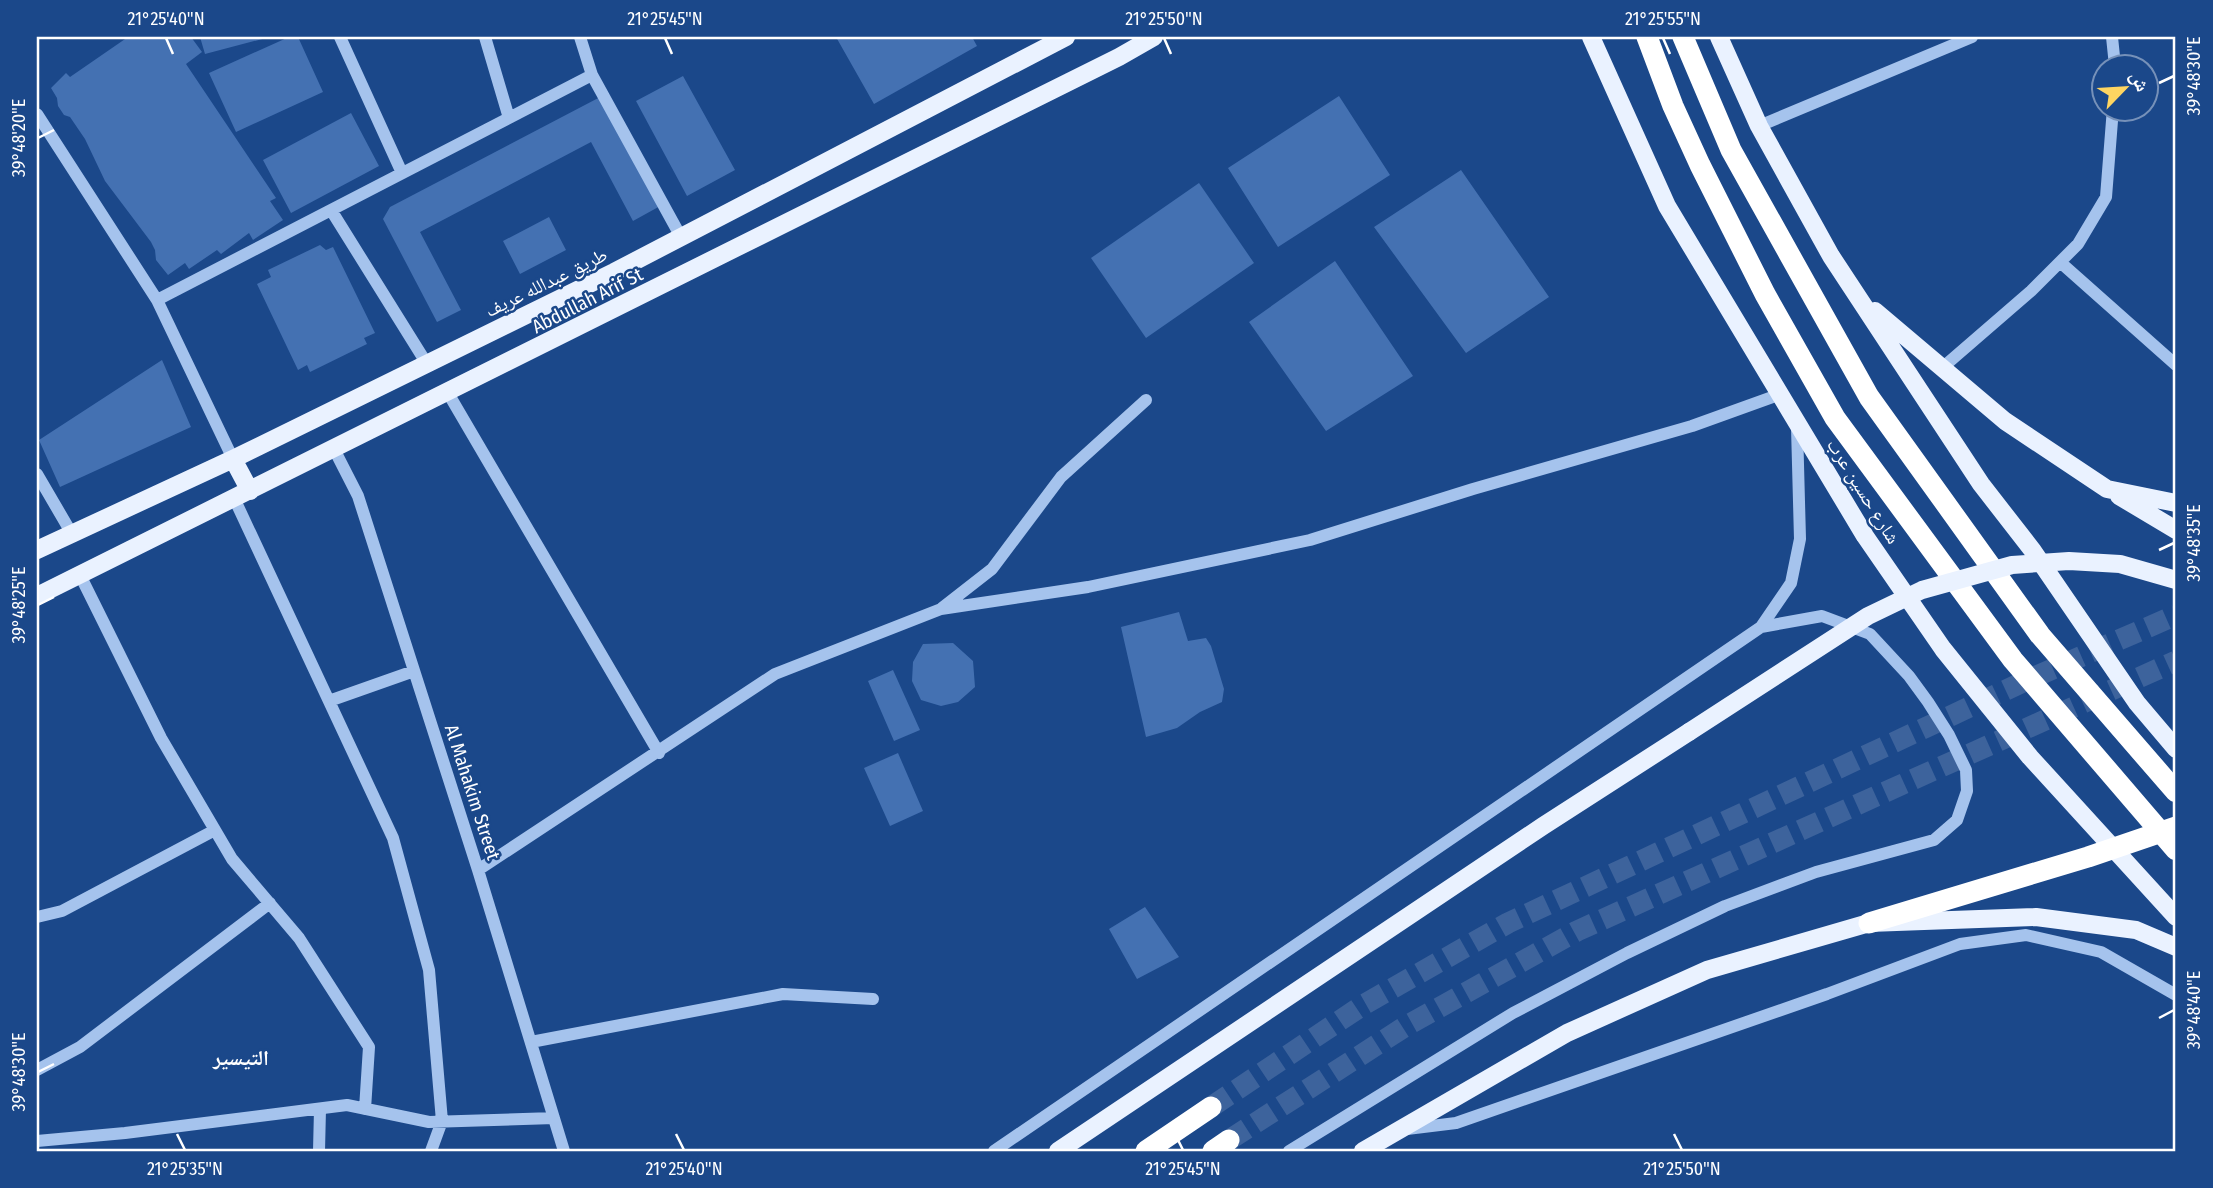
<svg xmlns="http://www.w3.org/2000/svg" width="2213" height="1188" font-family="'Fira Sans Condensed','Noto Naskh Arabic',sans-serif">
	<rect width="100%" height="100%" fill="#1b488a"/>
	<path fill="#4471b2" d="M128,37H191L202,52L186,64L276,198L270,201L283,220L253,240L249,233L221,254L217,250L189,269L185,263L168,275L156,260L155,250L151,242L105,181L85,139L70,117L64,115L58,106L57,98L51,88L66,73L70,77Z
		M200,37H266V38L205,54Z
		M289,37H298L323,92L236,132L209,73Z
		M836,37H972L977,46L874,104Z
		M683,76L735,170L687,196L636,101Z
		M604,95L662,205L633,221L591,142L420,232L461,310L437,322L383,219L390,207Z
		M1339,96L1390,175L1278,247L1228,168Z
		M351,113L379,166L291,213L263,160Z
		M1461,170L1549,297L1466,353L1374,227Z
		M1199,183L1254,263L1146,338L1091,258Z
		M549,217L566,250L520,274L503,241Z
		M320,245L326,250L333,247L375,333L364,338L367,344L310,372L307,365L298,370L257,284L271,277L268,270Z
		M1335,261L1413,376L1326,431L1249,322Z
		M162,360L191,427L60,487L39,440Z
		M1179,612L1188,641L1206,638L1211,646L1224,689L1222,702L1200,712L1177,728L1146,737L1121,627Z
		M953,643L973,661L975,687L958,702L941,706L921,700L912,681L913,662L923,644Z
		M893,670L920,730L894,741L868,681Z
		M898,753L923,811L890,826L864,768Z
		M1145,907L1179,957L1137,979L1109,929Z"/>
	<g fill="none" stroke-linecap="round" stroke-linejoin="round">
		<path stroke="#3d639c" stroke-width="21" stroke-dasharray="21 10" stroke-linecap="butt" d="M1211,1107L1363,1005L1508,923L2023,682L2176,615
			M1229,1140L1406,1026L1577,931L2176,661"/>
		<path stroke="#a5c3ed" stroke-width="12" d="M340,37L402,173
			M485,37L509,118
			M580,37L592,75L681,237
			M2112,37L2115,66
			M37,114L157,300L233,459
			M1759,126L1972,37
			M331,210L427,364
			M2060,262L2176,365
			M157,300L592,75
			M1942,368L2031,291L2078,244L2106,197L2113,108
			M448,393L659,753
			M334,449L358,496L478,870L564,1151
			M37,474L72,534
			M234,498L393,838L429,970L442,1121L431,1151
			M80,575L161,738L232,859L299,938L369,1047L365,1109
			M942,608L992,569L1061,477L1146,400
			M329,701L414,671
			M478,870L775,674L941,609L1088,587L1310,540L1473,489L1692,426L1781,394
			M37,917L62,911L215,830
			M531,1042L783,994L873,999
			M37,1070L80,1047L270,903
			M1407,1129L1456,1123L1827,994L1960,944L2026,935L2101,952L2176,995
			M37,1141L125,1133L347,1105L429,1122L554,1118
			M319,1151L320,1109
			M994,1151L1761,627L1791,583L1800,539L1797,427
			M1289,1151L1513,1013L1627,953L1725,906L1816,872L1934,840L1957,820L1967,791L1966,770L1949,735L1928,702L1909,676L1870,634L1822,616L1761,627"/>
		<path stroke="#eaf2ff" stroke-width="18" d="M1591,37L1667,206L1865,536L1943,649L2030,757L2176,917
			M1719,37L1759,126L1831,256L1981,484L2033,551L2137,703L2176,749
			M1875,311L2005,421L2107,489L2176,503
			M233,459L250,491
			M2119,496L2176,530
			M37,550L233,459L614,272L1066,37
			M37,596L1119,57L1154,37
			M1058,1151L1543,826L1689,732
			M1363,1151L1567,1033L1707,970L1869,923L2036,917L2136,930L2176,947"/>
		<path stroke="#fff" stroke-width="21" d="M1647,37L1673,106L1700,165L1765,294L1835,418L2013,660L2176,850
			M1683,37L1731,150L1869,397L2040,635L2176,792
			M1146,1151L1211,1107
			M1213,1151L1229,1140"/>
		<path stroke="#eaf2ff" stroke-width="18" d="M1689,732L1868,616L1922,590L2012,565L2069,561L2120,564L2176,580"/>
		<path stroke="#fff" stroke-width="21" d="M1869,923L2088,857L2176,827"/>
	</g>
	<path fill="none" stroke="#fff" stroke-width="2.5" d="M166,38L173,54M665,38L672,54M1164,38L1171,54M1663,38L1670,54M2159,83L2174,76M38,138L54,130M2159,550L2174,543M38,605L54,597M2159,1018L2174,1010M38,1072L54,1064M177,1134L185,1150M676,1134L684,1150M1175,1134L1183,1150M1674,1134L1682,1150"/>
	<g text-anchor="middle" stroke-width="5" stroke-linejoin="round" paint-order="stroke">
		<g font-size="19" fill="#fff" stroke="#1b488a">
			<text transform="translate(546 282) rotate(-26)" y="7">طريق عبدالله عريف</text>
			<text transform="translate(587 300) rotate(-27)" y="7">Abdullah Arif St</text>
			<text transform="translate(1864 491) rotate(58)" y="7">شارع حسين عرب</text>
			<text transform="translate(473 792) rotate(72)" y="7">Al Mahakim Street</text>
		</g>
		<g font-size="21" font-weight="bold" fill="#fff" stroke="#1b488a">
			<text x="241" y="1065">التيسير</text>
		</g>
	</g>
	<rect width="2213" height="1188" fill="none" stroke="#1b488a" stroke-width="77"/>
	<g transform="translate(2125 88) rotate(65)"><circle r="33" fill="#1b488a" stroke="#7691b9" stroke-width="2"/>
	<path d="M0-5L12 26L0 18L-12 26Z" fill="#fed561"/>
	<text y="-10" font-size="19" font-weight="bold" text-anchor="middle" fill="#ffffff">ش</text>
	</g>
	<rect x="38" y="38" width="2136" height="1112" fill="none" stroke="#fff" stroke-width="2.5"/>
	<g font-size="18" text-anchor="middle" fill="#fff">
		<text x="166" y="25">21°25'40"N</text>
		<text x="665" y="25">21°25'45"N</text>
		<text x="1164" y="25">21°25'50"N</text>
		<text x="1663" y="25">21°25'55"N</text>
		<text transform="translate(2194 76) rotate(-90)" y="6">39°48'30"E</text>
		<text transform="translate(19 138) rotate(-90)" y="6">39°48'20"E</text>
		<text transform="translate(2194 543) rotate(-90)" y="6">39°48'35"E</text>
		<text transform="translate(19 605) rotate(-90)" y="6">39°48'25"E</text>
		<text transform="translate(2194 1010) rotate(-90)" y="6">39°48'40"E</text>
		<text transform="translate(19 1072) rotate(-90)" y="6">39°48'30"E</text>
		<text x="185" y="1175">21°25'35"N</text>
		<text x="684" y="1175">21°25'40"N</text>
		<text x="1183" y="1175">21°25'45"N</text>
		<text x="1682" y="1175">21°25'50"N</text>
	</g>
</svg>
